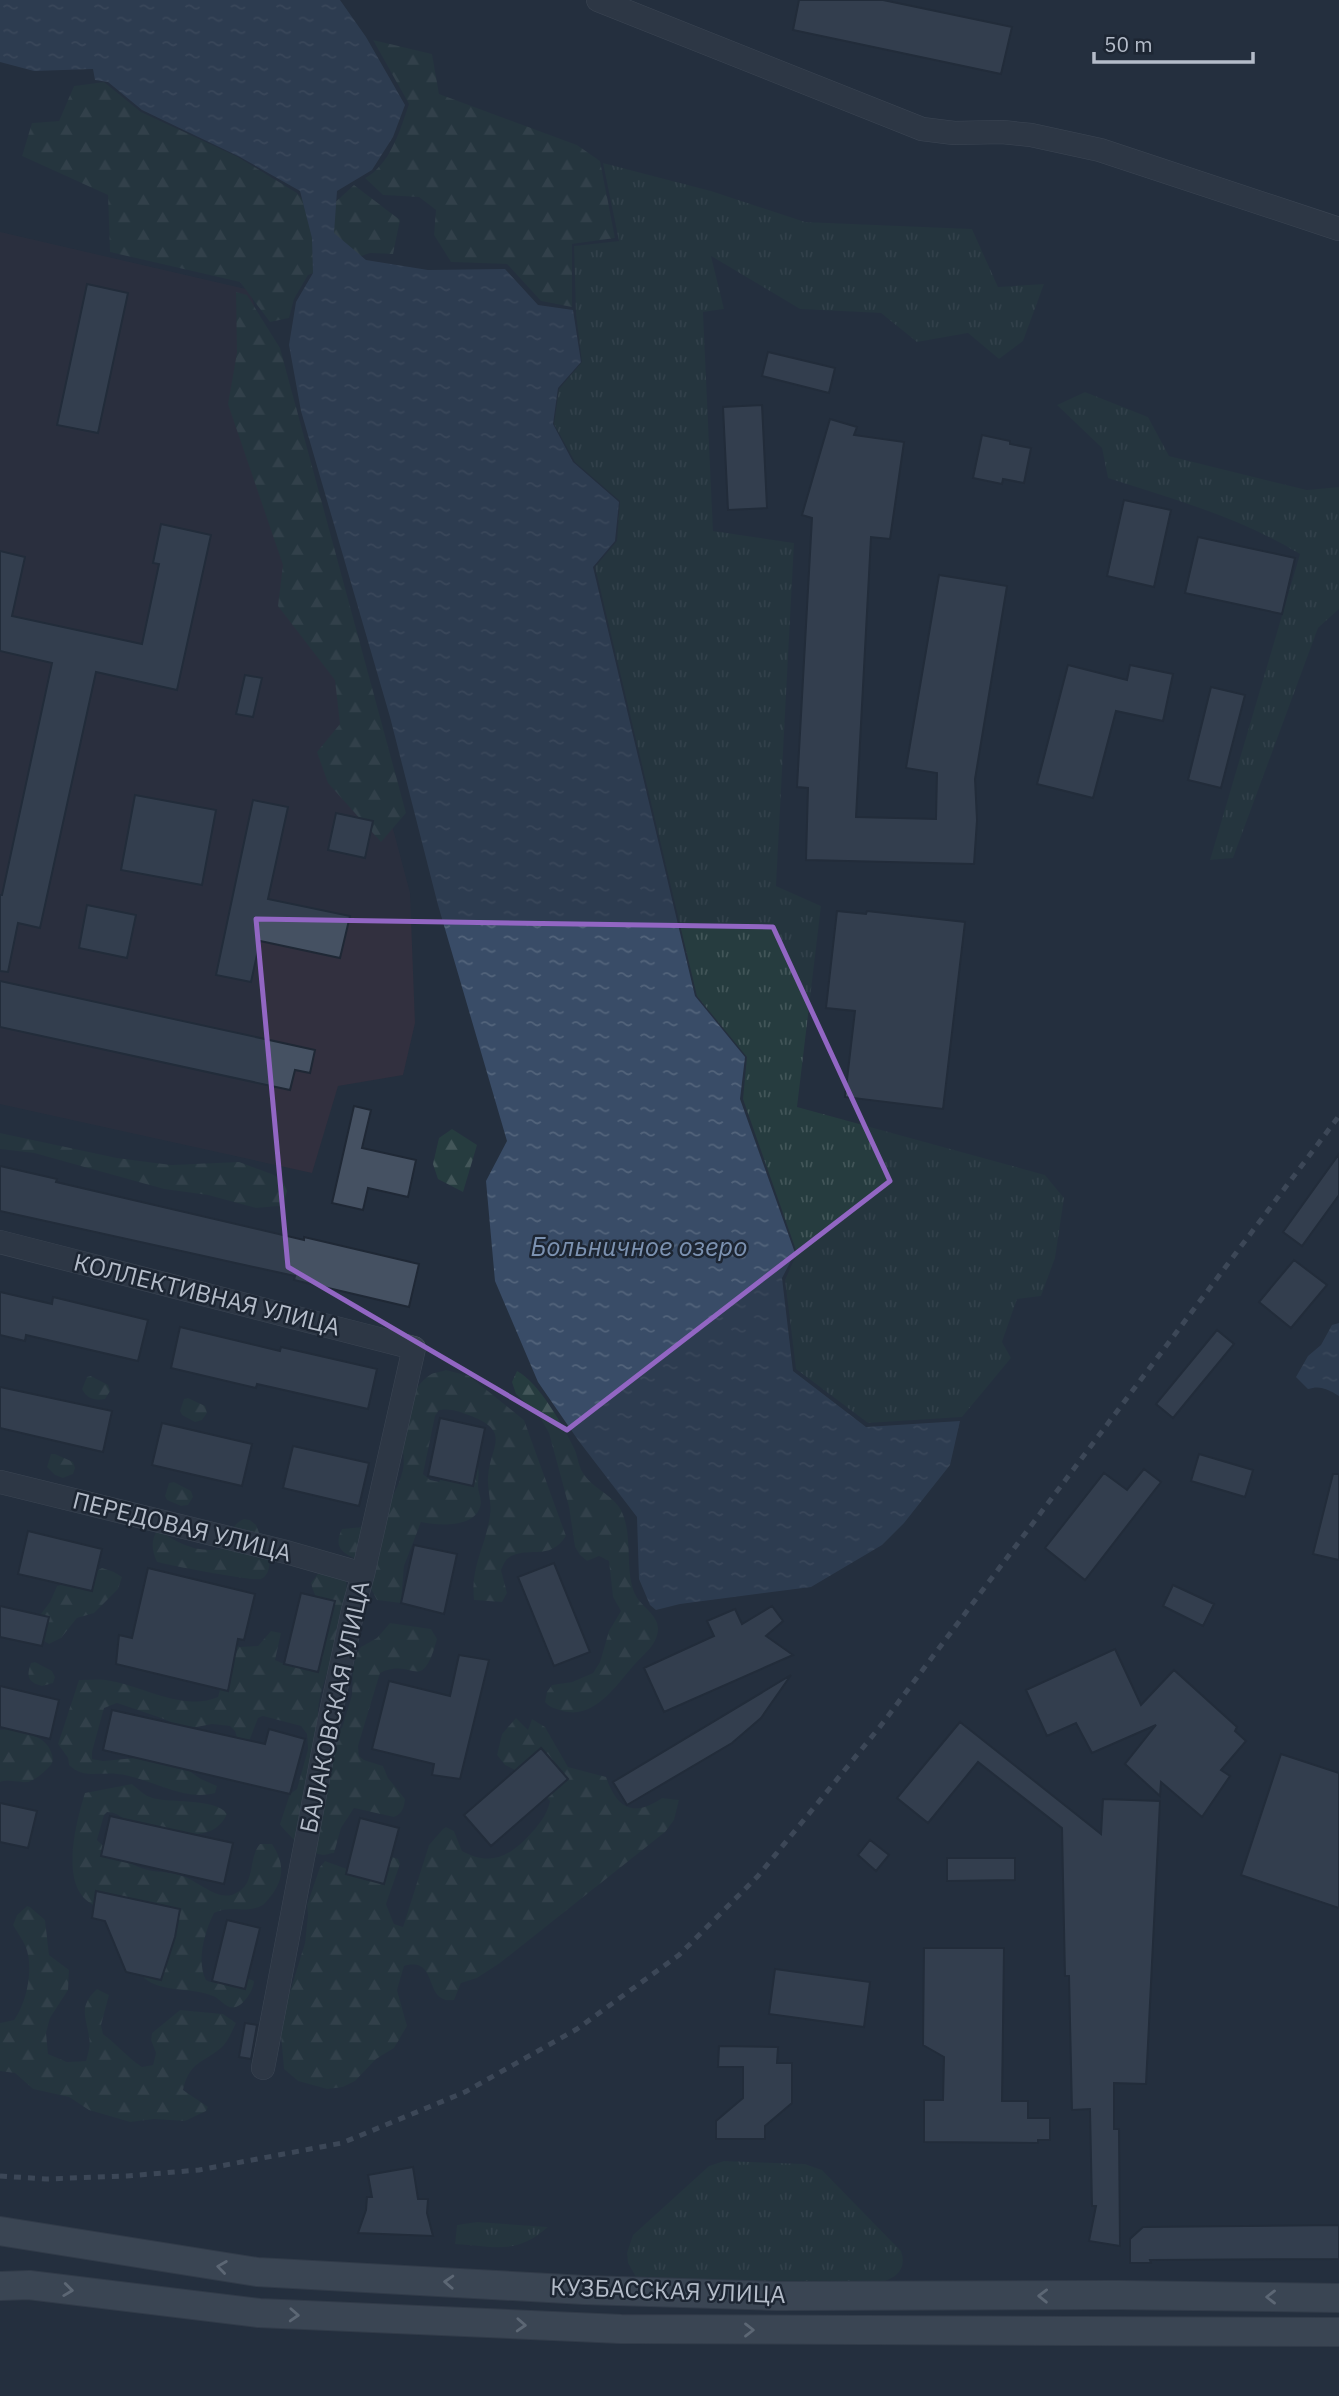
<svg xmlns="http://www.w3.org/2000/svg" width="1339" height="2396" font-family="'IBM Plex Sans',sans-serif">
	<defs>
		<pattern id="grass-tufts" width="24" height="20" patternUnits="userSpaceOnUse" patternTransform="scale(1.75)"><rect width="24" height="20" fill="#263c3f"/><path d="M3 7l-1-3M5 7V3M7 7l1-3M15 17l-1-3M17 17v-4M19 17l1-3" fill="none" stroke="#435659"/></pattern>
		<pattern id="forest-firs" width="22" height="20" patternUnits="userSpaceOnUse" patternTransform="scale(1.75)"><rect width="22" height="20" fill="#263c3f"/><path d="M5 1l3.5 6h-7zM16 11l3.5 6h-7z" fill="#435659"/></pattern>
		<pattern id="water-ripples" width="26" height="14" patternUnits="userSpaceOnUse" patternTransform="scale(1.75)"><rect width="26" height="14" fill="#394c67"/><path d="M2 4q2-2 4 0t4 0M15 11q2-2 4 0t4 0" fill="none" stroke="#53647b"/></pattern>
	</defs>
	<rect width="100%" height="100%" fill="#242f3e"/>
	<path fill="#32303f" d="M0,232L250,290L410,893L415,1023L403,1075L338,1086L312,1173L0,1104Z"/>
	<path fill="url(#grass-tufts)" d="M603,163L711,191L805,222L972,229L998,287L1044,284L1023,341L999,359L968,333L917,342L881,313L800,309L711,256L724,309L703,312L713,531L794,543L776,886L821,906L797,1107L1045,1175L1064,1198L1055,1258L1041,1296L1017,1299L1002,1342L1011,1358L962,1417L868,1423L796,1369L785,1280L797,1253L743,1099L747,1057L697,996L595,567L617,541L620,501L575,462L554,424L559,389L582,362L576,314L574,246L619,241Z
		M1085,392L1148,417L1169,456L1307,490L1339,487V609L1318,628L1233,858L1210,860L1300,554C1241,518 1173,499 1108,478L1102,448L1057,405Z
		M724,2161L805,2164L822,2170L901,2251C907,2268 898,2277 882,2282L656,2281L636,2277L628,2263L627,2253L633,2235L709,2166Z
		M477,2222L548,2227C515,2256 495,2246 455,2244L457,2225Z"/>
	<path fill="url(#forest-firs)" d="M373,40L432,54L439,94L577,145L600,161L615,238L572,244V307L541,301L507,264L451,262L434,235L436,210L419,197L383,195L365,178C390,165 400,130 409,104Z
		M104,82L141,112L238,157L297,193L318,218L354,185L400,220L393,254L370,253L308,275L294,299L289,318L270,322L240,282L110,252L108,195L22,156L32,123L59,121L74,86Z
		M236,292L247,295L280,348L406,813L381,842L328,783L317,752L340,724L335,680L278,606L283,565L228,404L237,353Z
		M452,1129L477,1145L463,1192L438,1179L433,1164L439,1138Z
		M0,1133L117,1158L171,1165L239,1162L272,1174L282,1180L287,1191L284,1201L279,1206L256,1208L208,1195L164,1189L34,1153L0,1149Z
		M446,1370L469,1376L524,1420L566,1536C549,1563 526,1544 507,1559C504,1562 503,1566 501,1570L507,1593L502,1602L474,1600C470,1566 486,1546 490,1515C492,1502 487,1490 488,1477C490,1446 512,1432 471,1416C460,1412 451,1408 439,1410L435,1416L423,1474L430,1480L439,1482L458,1450H469C480,1470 479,1464 478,1486C478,1493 483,1500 480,1507C474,1528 438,1526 421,1522L404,1566L401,1603L377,1600L370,1587L361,1561C344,1554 332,1549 342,1529L372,1526C385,1511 399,1489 403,1469C405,1458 402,1449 402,1437C401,1417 412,1386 430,1375C434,1372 441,1372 446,1370Z
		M517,1371C539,1383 563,1425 574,1448C578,1456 578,1465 583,1473C592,1488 613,1495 621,1510C634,1537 624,1568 635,1594C641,1607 659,1615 658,1630C657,1645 644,1654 635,1664C617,1684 595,1720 563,1711C556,1709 550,1708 545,1702L547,1692L552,1685L572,1682L593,1673L600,1662L609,1631L621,1611L613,1597L609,1561L599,1556L587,1561L580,1555L575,1547L569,1507L549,1433L538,1414L516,1394L512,1382Z
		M91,1376L108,1385L110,1391L105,1399C95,1401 87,1399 82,1389L87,1377Z
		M188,1398L205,1406L207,1413L202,1420L195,1422L182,1415L180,1411L184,1399Z
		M51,1454H55L73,1462L75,1468L73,1474L63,1478L55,1475L47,1467Z
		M174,1482L191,1491L193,1497L188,1505L181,1506L167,1500L165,1496L169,1483Z
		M244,1519L250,1520L256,1525L260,1535L254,1554L270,1561C269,1569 268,1576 261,1579C255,1582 168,1565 157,1562C152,1552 150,1539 158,1530C178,1543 200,1555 224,1548C229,1537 231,1524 244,1519Z
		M102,1568L114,1572L122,1577L118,1589L94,1613L77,1618L61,1638L49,1644L28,1631L50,1602L57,1586L79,1580Z
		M320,1571L344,1576C358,1608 321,1674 318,1710C318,1716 321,1725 322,1731L333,1734L342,1728L352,1695L353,1668L357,1653L361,1647L377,1638L390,1623L431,1629L437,1639C421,1697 414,1656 380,1673L358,1746L359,1756L364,1760L383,1766L388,1778L405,1799C404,1807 403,1813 394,1817L354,1808L341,1828L334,1853C330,1853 327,1855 323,1855C308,1854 287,1835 280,1824L290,1794L297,1789L308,1749L307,1734L301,1726L263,1716L258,1718L245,1752L240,1749L235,1731L230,1726L212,1724L186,1729L164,1719L117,1703L104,1708L92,1752V1759L103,1761L146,1757L182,1766L201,1779L217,1786L215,1793C182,1802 149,1777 117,1774C99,1772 83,1779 69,1765L68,1758L58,1744L79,1680C88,1680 97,1679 106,1680C142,1685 182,1712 218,1697L221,1686L223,1640L240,1647L258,1646L271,1631L281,1633L275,1660L284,1664H295L329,1631C330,1613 315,1602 311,1583Z
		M35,1662L52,1671L55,1677L53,1683L42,1686C28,1682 26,1677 31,1663Z
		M516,1718L528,1730L532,1719L545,1727L568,1767L606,1777C617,1808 633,1818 662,1798L679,1800L674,1820L665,1832L500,1963L477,1978L461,1983L454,2000C450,2000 446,2001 443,1999C426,1992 435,1957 404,1966L397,1990L407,2026L394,2048L376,2059L355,2081L343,2087L327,2089L298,2081L284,2069L280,2024L305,1943L308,1915L307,1905L320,1867L325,1861L347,1869C368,1852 372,1850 398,1859L400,1864L386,1904L394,1924L403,1927L429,1845L443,1829L446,1827L454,1831L462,1851C493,1868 513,1854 534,1830C542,1820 547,1814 550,1801L525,1775L505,1765L497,1755L502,1734Z
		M11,1729C27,1734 48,1736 52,1755C54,1761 52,1765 47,1769C42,1774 35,1780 28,1782C18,1783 10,1779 0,1782V1730Z
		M132,1784C137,1788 144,1795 150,1797C167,1804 216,1797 227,1814C215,1840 187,1835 163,1832C156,1832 148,1832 141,1830C129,1826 121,1812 107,1812L104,1815L97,1840C110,1853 134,1868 153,1871C164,1872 175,1873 185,1877C199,1882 218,1901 234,1894C257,1885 247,1859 260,1844H272C284,1862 285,1878 271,1896C267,1900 265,1905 259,1907C246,1912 232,1907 219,1911L214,1913C205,1931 196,1961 206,1980C221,1988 239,1973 254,1981C254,1989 245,2004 236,2007C226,2010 221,1999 213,1996C191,1987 162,1993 144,1978L143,1973C130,1953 118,1933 104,1914C97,1905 86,1903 80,1893C64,1869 77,1818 85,1793Z
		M27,1906L30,1907L45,1920L49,1955L69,1970L68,1990L50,2018L46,2033L48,2054L67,2062L86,2061C88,2053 91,2045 89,2037C86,2016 78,2007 97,1989L109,1995L101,2025L103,2034C118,2045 127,2057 142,2067L153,2065L156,2053L151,2040L152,2033L180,2010L223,2014L236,2023C232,2031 228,2042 221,2048C202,2064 190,2061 183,2090L208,2107L206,2111L185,2121L154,2119L130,2122L89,2110L69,2097L33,2089L15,2073L0,2071V2023L14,2020C26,2003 32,1975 28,1955C27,1945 18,1934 13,1925L17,1915Z"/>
	<path fill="url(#water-ripples)" d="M0,0H340L366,37L405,105L393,137L372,170L337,191L334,233L366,260L428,270L505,269L538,305L573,310L581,362L558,388L553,424L573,462L619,502L615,541L593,567L695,996L745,1057L740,1099L795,1253L782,1278L793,1371L866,1427L960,1421L950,1465L904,1523L882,1545L811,1587L680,1604L656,1610L650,1605L639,1579L637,1517L578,1440L538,1382L495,1281L486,1181L507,1141L438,905L390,717L301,411L289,345L296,302L313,273L312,238L300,191L240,157L142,110L108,82L95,80L93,69L34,71L0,62Z
		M1339,1323V1396C1328,1389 1320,1385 1308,1389L1296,1377L1308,1356L1321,1345L1332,1325Z"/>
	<path fill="#455162" stroke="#1f2835" stroke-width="2" d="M799,0H883L1012,27L1001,74L793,30Z
		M87,284L128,293L98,433L57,425Z
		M768,352L835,368L829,393L762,376Z
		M762,405L767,508L728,510L723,407Z
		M830,419L857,427L854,435L904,442L890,539L871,537L856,817L936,819L937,773L906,768L939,575L1007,586L975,779L977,820L974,864L806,860L808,788L797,787L812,518L802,515Z
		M982,435L1010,441V444L1031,448L1024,483L1003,479L1002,484L973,478Z
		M1124,500L1171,510L1154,587L1107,576Z
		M161,524L211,535L177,690L96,672L40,928L18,923L8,972L0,971V895H2L52,663L0,651V551L25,557L12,616L142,644L159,564L153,563Z
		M1198,537L1295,558L1282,614L1185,593Z
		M1068,665L1127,680L1130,665L1173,674L1163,721L1116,711L1093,798L1037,784Z
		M245,675L262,678L253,717L236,714Z
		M1211,687L1245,695L1221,788L1188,780Z
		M135,795L216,810L202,885L121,870Z
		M253,800L288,807L268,899L350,916L340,958L260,941L251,982L216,975Z
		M336,813L373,821L365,858L328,850Z
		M87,905L136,915L127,958L79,948Z
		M837,911L866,914L867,911L965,922L943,1109L845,1097L855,1011L826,1008Z
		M0,981L315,1050L310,1073L295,1070L290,1090L0,1027Z
		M354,1106L371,1110L362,1148L416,1160L408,1197L368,1188L363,1210L332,1203Z
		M1339,1154V1195L1302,1246L1283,1232Z
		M0,1166L57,1179L56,1182L304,1240V1237L419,1264L409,1307L294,1280L295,1276L0,1211Z
		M1294,1260L1327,1285L1291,1328L1259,1302Z
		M0,1292L52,1304L53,1297L148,1320L138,1361L26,1335L25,1341L0,1335Z
		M180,1327L280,1351L281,1347L377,1369L368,1409L257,1384L256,1388L171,1368Z
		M1217,1330L1234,1344L1173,1418L1156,1404Z
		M0,1387L112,1411L103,1452L0,1428Z
		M440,1418L485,1428L473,1486L428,1476Z
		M162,1423L252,1444L242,1486L152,1465Z
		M293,1446L369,1463L359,1506L283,1488Z
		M1199,1454L1253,1470L1245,1497L1191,1481Z
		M1144,1469L1161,1482L1085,1580L1045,1548L1104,1473L1127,1490Z
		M1333,1474H1339V1560L1313,1554Z
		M28,1531L102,1549L92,1591L18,1574Z
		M414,1545L457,1554L444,1614L401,1603Z
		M554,1563L590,1652L554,1666L518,1577Z
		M148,1568L255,1594L244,1640L238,1639L228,1691L116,1664L119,1635L132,1638Z
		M1173,1585L1214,1604L1203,1626L1163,1606Z
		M301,1593L335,1601L318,1672L284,1664Z
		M0,1606L49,1617L42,1646L0,1637Z
		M772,1606L783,1621L766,1636L793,1655L664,1712L644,1668L714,1636L707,1621L735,1609L742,1624Z
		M1115,1649L1141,1705L1174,1670L1237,1727L1235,1731L1246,1741L1221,1770L1230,1776L1202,1817L1161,1782L1160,1796L1125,1764L1156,1725L1092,1753L1076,1723L1047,1736L1026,1690Z
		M459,1655L489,1660L460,1779L432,1775L434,1764L372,1749L389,1681L450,1696Z
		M791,1675L761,1718L732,1743L627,1805L613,1782Z
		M0,1686L59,1700L50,1739L0,1727Z
		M112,1710L265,1744L269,1729L305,1739L290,1794L103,1750Z
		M960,1722L1101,1834L1103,1799L1160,1801L1146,2084L1114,2083V2129H1119L1120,2246L1089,2241L1096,2206H1092L1090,2109L1072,2110L1069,1976H1065L1062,1828L978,1762L928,1823L897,1798Z
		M541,1748L568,1779L491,1846L464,1815Z
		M1281,1754L1339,1773V1908L1241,1875Z
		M0,1803L37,1811L28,1848L0,1842Z
		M110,1816L233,1843L224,1884L101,1856Z
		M360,1818L399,1828L384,1884L346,1874Z
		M870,1840L889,1855L876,1871L858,1855Z
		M947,1858H1015V1880L947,1881Z
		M96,1891L180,1909L175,1937L161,1980L126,1972L105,1921L92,1918Z
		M227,1920L260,1928L245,1989L212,1981Z
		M924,1948H1004L1002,2101H1028V2118H1050V2140H1038V2143L924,2142V2100H943L944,2057L923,2045Z
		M775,1969L870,1982L864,2027L769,2014Z
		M245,2023L257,2025L251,2059L239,2057Z
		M719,2046L778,2047L777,2063H792V2103L765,2126V2139H716V2121L743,2098V2067H718Z
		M413,2167L418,2199H428L427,2213L433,2236L358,2233L366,2210L367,2197H372L368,2175Z
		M1339,2225V2259L1150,2260L1151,2263H1130V2239L1143,2227Z"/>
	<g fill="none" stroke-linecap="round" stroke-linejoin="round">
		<g stroke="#565f6c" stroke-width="24">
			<path id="minor" d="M598,0L922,129L954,133L1002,132L1031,135L1100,150L1339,229
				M0,1242L414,1348L363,1574L353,1610L329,1721L263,2068
				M0,1482L286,1552L363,1574"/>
		</g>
		<g stroke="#414a57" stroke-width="30">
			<path id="major" d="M0,2231L257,2272L585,2290L777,2296L1117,2295L1339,2298
				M0,2286L29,2285L259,2313L621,2329L1339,2332"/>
		</g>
		<use href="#minor" stroke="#38414e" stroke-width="23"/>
		<use href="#major" stroke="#56606e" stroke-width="28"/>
		<path stroke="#5a6575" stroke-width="5" stroke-dasharray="7 7" stroke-linecap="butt" d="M0,2176L46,2179L127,2176L199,2170L342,2143L465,2092L577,2029L679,1955L758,1876L879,1728L1339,1116"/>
	</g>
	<defs><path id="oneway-chevron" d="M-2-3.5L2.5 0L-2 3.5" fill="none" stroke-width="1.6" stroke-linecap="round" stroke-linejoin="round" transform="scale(1.75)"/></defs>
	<g stroke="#a1aab7">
		<use href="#oneway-chevron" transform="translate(222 2267) rotate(-172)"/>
		<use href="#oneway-chevron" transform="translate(449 2282) rotate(-177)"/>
		<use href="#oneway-chevron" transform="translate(68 2290) rotate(7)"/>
		<use href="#oneway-chevron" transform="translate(1043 2296) rotate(-179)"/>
		<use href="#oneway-chevron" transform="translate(1271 2297) rotate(-180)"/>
		<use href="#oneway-chevron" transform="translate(294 2315) rotate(3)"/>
		<use href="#oneway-chevron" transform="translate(521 2325) rotate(3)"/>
		<use href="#oneway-chevron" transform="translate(749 2330)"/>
	</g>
	<path d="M0 0H1339V2396H0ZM256,919L773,927L890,1181L567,1430L288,1267Z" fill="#242f3e" fill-opacity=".55" fill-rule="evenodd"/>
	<path fill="none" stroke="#9266c3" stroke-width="5" stroke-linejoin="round" d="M256,919L773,927L890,1181L567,1430L288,1267Z"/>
	<g text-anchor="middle" stroke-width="5" stroke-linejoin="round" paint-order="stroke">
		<g font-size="24" fill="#b4bcc9" stroke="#1d2633">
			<text transform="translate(207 1295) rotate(14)" y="8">КОЛЛЕКТИВНАЯ УЛИЦА</text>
			<text transform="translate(182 1527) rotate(14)" y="8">ПЕРЕДОВАЯ УЛИЦА</text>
			<text transform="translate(335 1707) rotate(-78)" y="8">БАЛАКОВСКАЯ УЛИЦА</text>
			<text transform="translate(668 2291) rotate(2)" y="8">КУЗБАССКАЯ УЛИЦА</text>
		</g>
		<g font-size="26" font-style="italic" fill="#7c92b1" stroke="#1d2633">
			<text x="639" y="1256">Больничное озеро</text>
		</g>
	</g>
	<path d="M1094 52v10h159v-10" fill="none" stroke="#b4bcc9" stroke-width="3.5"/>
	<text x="1104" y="52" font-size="21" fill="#b4bcc9" stroke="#1d2633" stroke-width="5" paint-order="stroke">50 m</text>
</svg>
